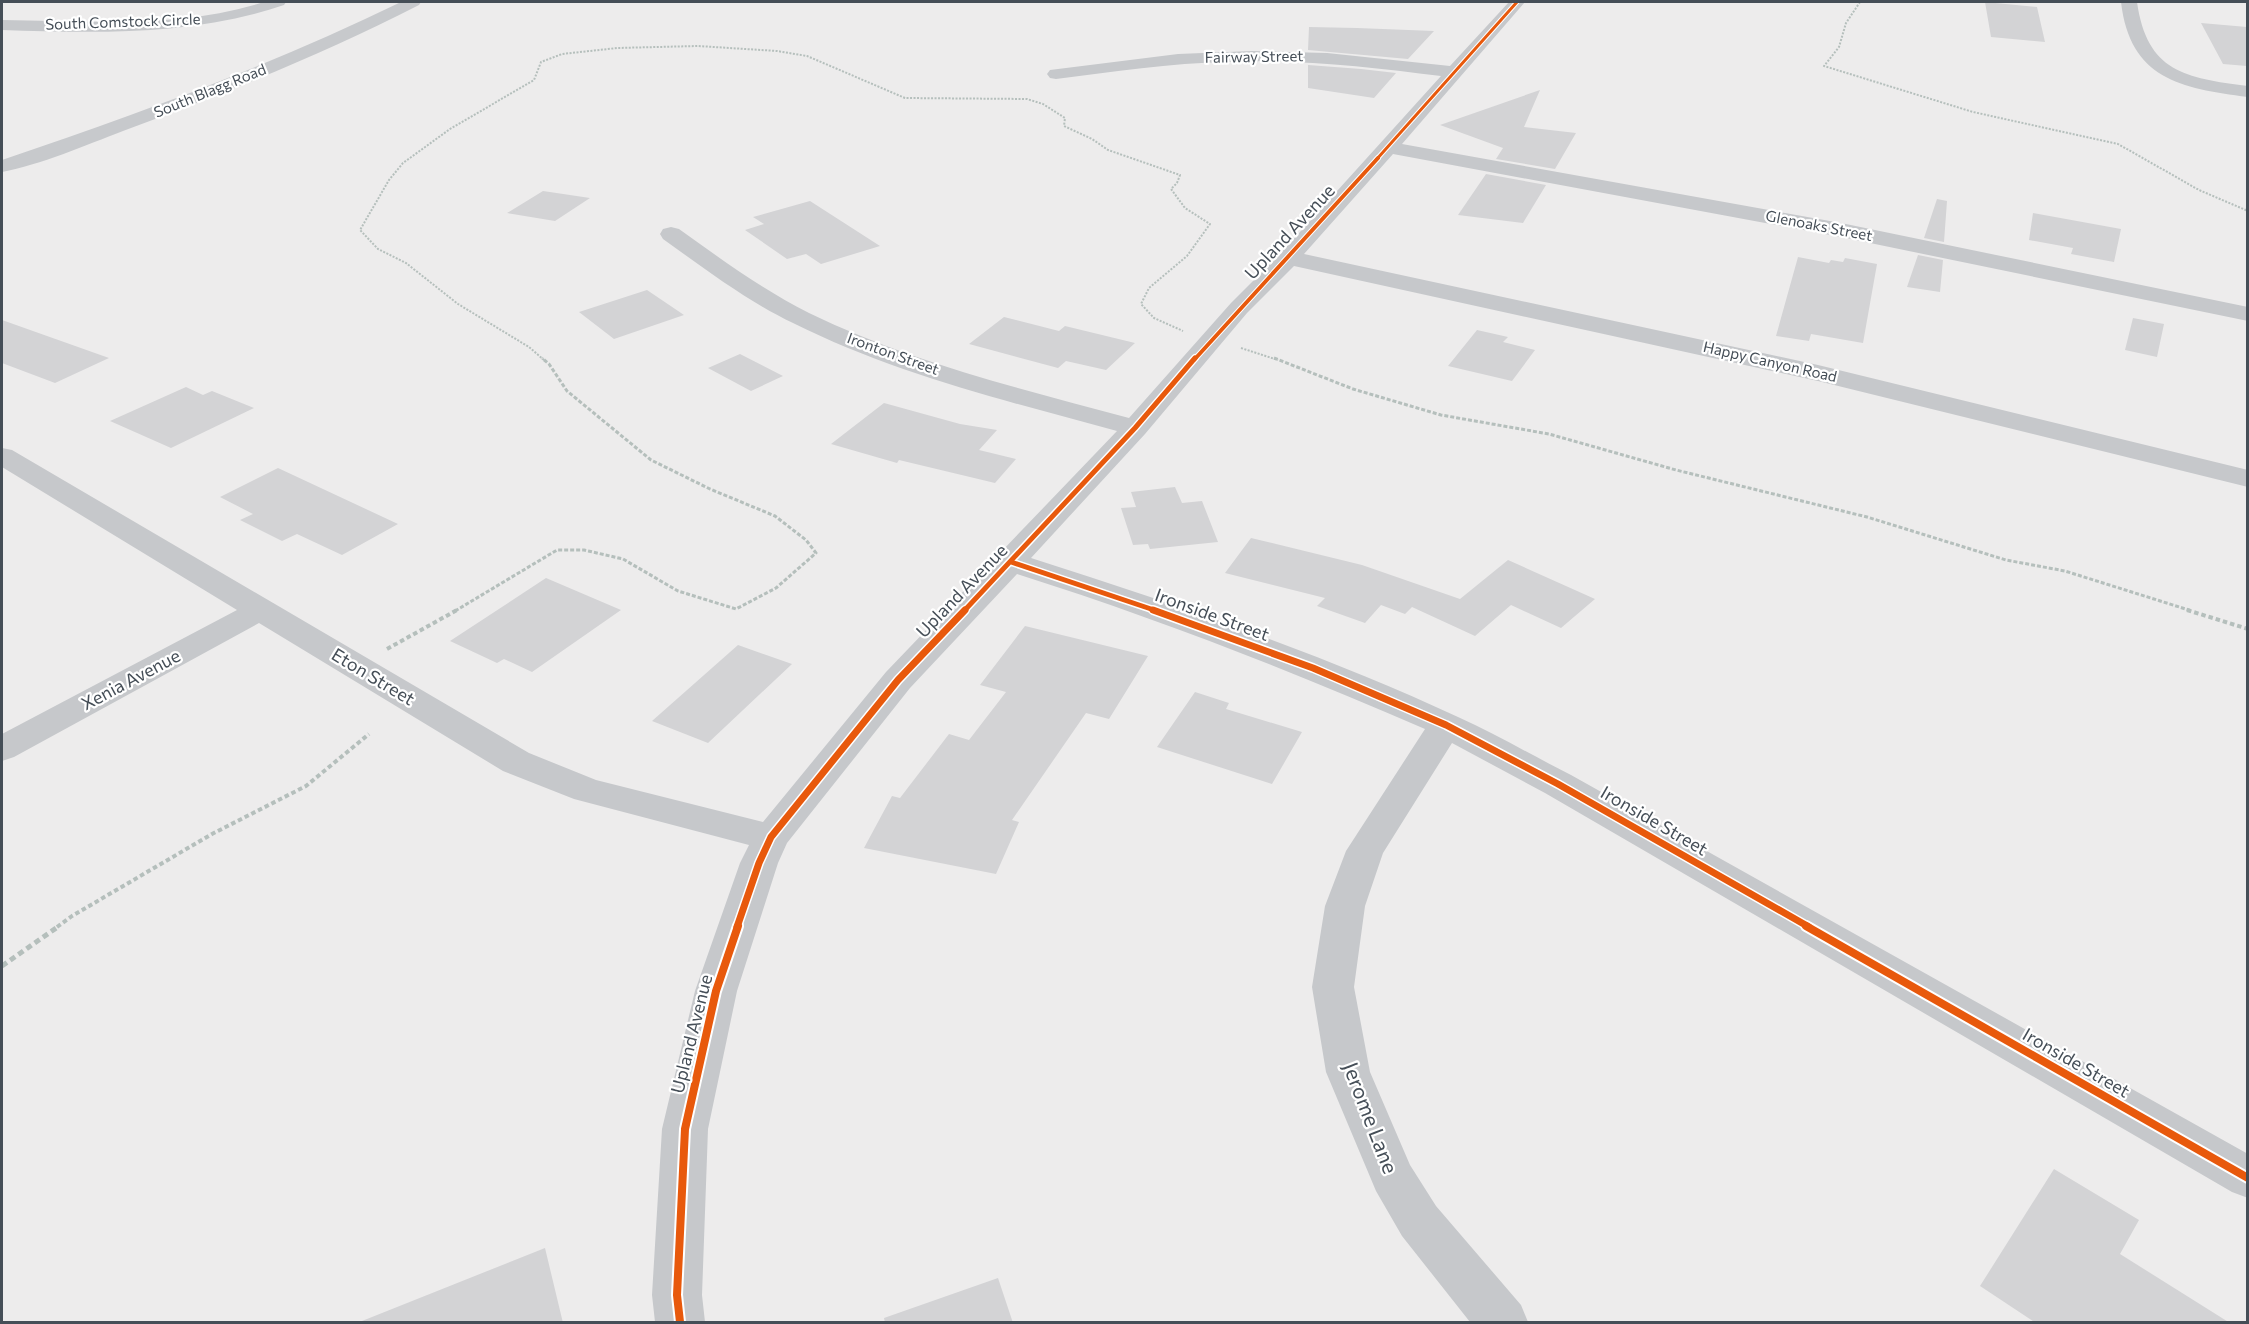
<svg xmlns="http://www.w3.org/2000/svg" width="2249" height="1324" font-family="Commissioner,sans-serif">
	<rect width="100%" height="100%" fill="#edecec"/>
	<path fill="#d3d3d5" d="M1985,2L2037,7L2045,42L1991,37Z
		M2201,23L2247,27V66L2223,64Z
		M1309,27L1357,28L1434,31L1408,59L1308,50Z
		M1308,65L1361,69L1396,73L1374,98L1308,88Z
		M1540,90L1524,127L1576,133L1555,169L1496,159L1503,148L1440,125Z
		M1486,174L1546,185L1523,223L1458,215Z
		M543,191L590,198L555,221L507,213Z
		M1937,199L1947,201L1944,242L1924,238Z
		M810,201L880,246L821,264L806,254L787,259L745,230L764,224L753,217Z
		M2033,213L2121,229L2114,262L2071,254L2073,248L2029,240Z
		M1918,255L1943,260L1940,292L1907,287Z
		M1798,257L1829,263L1831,260L1843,262L1845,258L1877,264L1863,343L1811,334L1809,341L1776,336Z
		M647,290L684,315L614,339L579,312Z
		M1004,317L1059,331L1065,326L1135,343L1106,370L1066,361L1058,368L969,344Z
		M2133,318L2164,324L2157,357L2125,350Z
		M2,320L109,358L55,383L2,363Z
		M1477,330L1508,337L1503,342L1535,350L1512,381L1448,366Z
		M740,354L783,376L751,391L708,368Z
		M186,387L203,395L212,391L254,408L171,448L110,421Z
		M884,403L960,424L997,430L979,450L1016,459L995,483L899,460L897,463L831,444Z
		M278,468L398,524L342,555L297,534L282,541L240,520L253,514L220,497Z
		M1175,487L1182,503L1202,501L1218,542L1150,549L1148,544L1133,545L1121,508L1136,507L1131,492Z
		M1251,538L1362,565L1460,599L1508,560L1595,599L1561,628L1511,605L1475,636L1412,607L1405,614L1381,605L1365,623L1317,606L1325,598L1225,573Z
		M546,578L621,610L532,672L504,659L497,663L450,641Z
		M1025,626L1148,656L1109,719L1086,713L1012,820L1019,822L996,874L864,848L892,796L900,798L949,734L969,740L1006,692L980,685Z
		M738,645L792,664L708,743L652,721Z
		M1195,692L1229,703L1226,709L1302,732L1272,784L1157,747Z
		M2054,1169L2139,1220L2120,1254L2230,1323H2036L1980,1286Z
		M545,1248L563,1323H363L362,1321Z
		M998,1278L1013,1323H885L884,1318Z"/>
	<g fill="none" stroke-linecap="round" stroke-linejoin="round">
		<path stroke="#b5bfbc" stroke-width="2" stroke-dasharray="2 1.5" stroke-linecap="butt" d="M1860,2L1846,23L1839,47L1824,66L1973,112L2118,144L2199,190L2248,211
			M1241,348L1278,360
			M544,360L529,347L458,304L406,263L378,249L360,230L389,180L403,163L450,129L534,80L541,62L562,54L617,48L698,46L777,51L807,56L905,98L1027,99L1043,104L1065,118L1064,126L1092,139L1108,150L1180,175L1177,183L1171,189L1185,208L1210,224L1187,256L1149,288L1141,304L1154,318L1183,331"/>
		<path stroke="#b5bfbc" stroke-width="3" stroke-dasharray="4 2" stroke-linecap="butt" d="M1274,358L1353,389L1441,415L1549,434L1676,470L1867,517L2006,560L2065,571L2192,611
			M455,611L557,550H584L623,559L678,591L736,609L776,588L816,553L806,540L775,516L710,489L651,460L567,391L549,364L542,358"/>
		<path stroke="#b5bfbc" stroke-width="4" stroke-dasharray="4.5 3" stroke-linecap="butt" d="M2187,610L2248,629
			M387,649L457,610
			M57,927L72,916L212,834L306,786L369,734"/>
		<path stroke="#b5bfbc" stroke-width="5" stroke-dasharray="6 4" stroke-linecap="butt" d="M2,966L59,926"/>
		<path fill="#c6c8cb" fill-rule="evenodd" d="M264,2H286L284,5C193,36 96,33 2,30V20C89,21 180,29 264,2Z
			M1509,2H1525L1402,144L1841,223L2248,307V321L1841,237L1393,154L1304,254L1818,365L2248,470V487L1818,381L1294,266L1247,313L1145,434L1031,558C1175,604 1320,653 1458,717C1496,734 1533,756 1571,775L2248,1154V1198L2232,1192L1545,793L1452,743L1383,853L1365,906L1354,987L1370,1072L1410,1165L1436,1206L1521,1305L1528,1322H1470L1402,1236L1376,1191L1326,1072L1312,987L1325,906L1346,851L1425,729C1292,671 1156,618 1017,574L910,688L787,843L778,863L737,991L708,1129L702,1295L705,1322H655L652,1295L662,1129L695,991L740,863L749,845L574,799L503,771L259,623L14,757L2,761V734L237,610L2,467V448L12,450L529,753L596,780L763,822L886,672L1117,431C1007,401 895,374 793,323C747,301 705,269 663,239L660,234L663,229L671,227L679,229C721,259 763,290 809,313C910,362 1021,389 1129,418L1231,303L1281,253L1441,76C1370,67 1300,59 1228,62C1170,63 1113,72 1056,79L1050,78L1047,74L1050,70L1178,54L1252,51L1327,53L1450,66Z
			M2121,2H2137C2147,72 2185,78 2248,86V97C2180,88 2130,79 2121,2Z"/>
		<path fill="#c7c9cc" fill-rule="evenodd" d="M401,2H421L419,5C323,54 224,94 123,131C86,145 40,165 2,172V160C138,114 272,65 401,2Z"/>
		<g stroke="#fff" stroke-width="5">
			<path id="cycleway-far4" d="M1376,160L1517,2"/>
		</g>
		<g stroke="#fff" stroke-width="6">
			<path id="cycleway-far3" d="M1194,360L1378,158"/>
		</g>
		<g stroke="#fff" stroke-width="8">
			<path id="cycleway-far2" d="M1011,562L1157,611
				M964,611L1135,428L1195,358"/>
		</g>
		<g stroke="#fff" stroke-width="10">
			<path id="cycleway-far1" d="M1153,610L1313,668L1446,725L1558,784L1809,927
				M737,927L759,863L771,837L898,680L965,610"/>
		</g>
		<g stroke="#fff" stroke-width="12">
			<path id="cycleway" d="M1806,926L2248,1178
				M680,1322L677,1295L685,1129L716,991L738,926"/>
		</g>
		<use href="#cycleway-far4" stroke="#e8590c" stroke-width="3"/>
		<use href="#cycleway-far3" stroke="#e8590c" stroke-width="4"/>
		<use href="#cycleway-far2" stroke="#e8590c" stroke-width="5"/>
		<use href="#cycleway-far1" stroke="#e8590c" stroke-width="7"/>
		<use href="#cycleway" stroke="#e8590c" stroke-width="8"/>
	</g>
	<g text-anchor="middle" stroke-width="4.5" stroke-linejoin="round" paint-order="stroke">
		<g font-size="15" fill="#454e57" stroke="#fff">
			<text transform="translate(123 22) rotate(-2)" y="5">South Comstock Circle</text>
			<text transform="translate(1254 57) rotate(-1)" y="5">Fairway Street</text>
			<text transform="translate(210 91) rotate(-22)" y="5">South Blagg Road</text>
			<text transform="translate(1819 226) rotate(11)" y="5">Glenoaks Street</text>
			<text transform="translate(893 354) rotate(20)" y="5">Ironton Street</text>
			<text transform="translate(1770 362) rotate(13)" y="5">Happy Canyon Road</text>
		</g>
		<g font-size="18" fill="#454e57" stroke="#fff">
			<text transform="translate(1290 232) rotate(-47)" y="6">Upland Avenue</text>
			<text transform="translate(962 591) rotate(-46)" y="6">Upland Avenue</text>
			<text transform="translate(1212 615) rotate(20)" y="6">Ironside Street</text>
			<text transform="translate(373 677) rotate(31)" y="6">Eton Street</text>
			<text transform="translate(131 680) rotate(-28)" y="6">Xenia Avenue</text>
			<text transform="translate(1654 821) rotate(30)" y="6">Ironside Street</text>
			<text transform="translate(692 1034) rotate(-76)" y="6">Upland Avenue</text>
			<text transform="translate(2076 1063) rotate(30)" y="6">Ironside Street</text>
		</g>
		<g font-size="21" fill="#454e57" stroke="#fff">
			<text transform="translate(1370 1118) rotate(69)" y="7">Jerome Lane</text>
		</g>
	</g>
	<rect width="2249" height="1324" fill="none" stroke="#454e57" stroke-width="6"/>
</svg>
